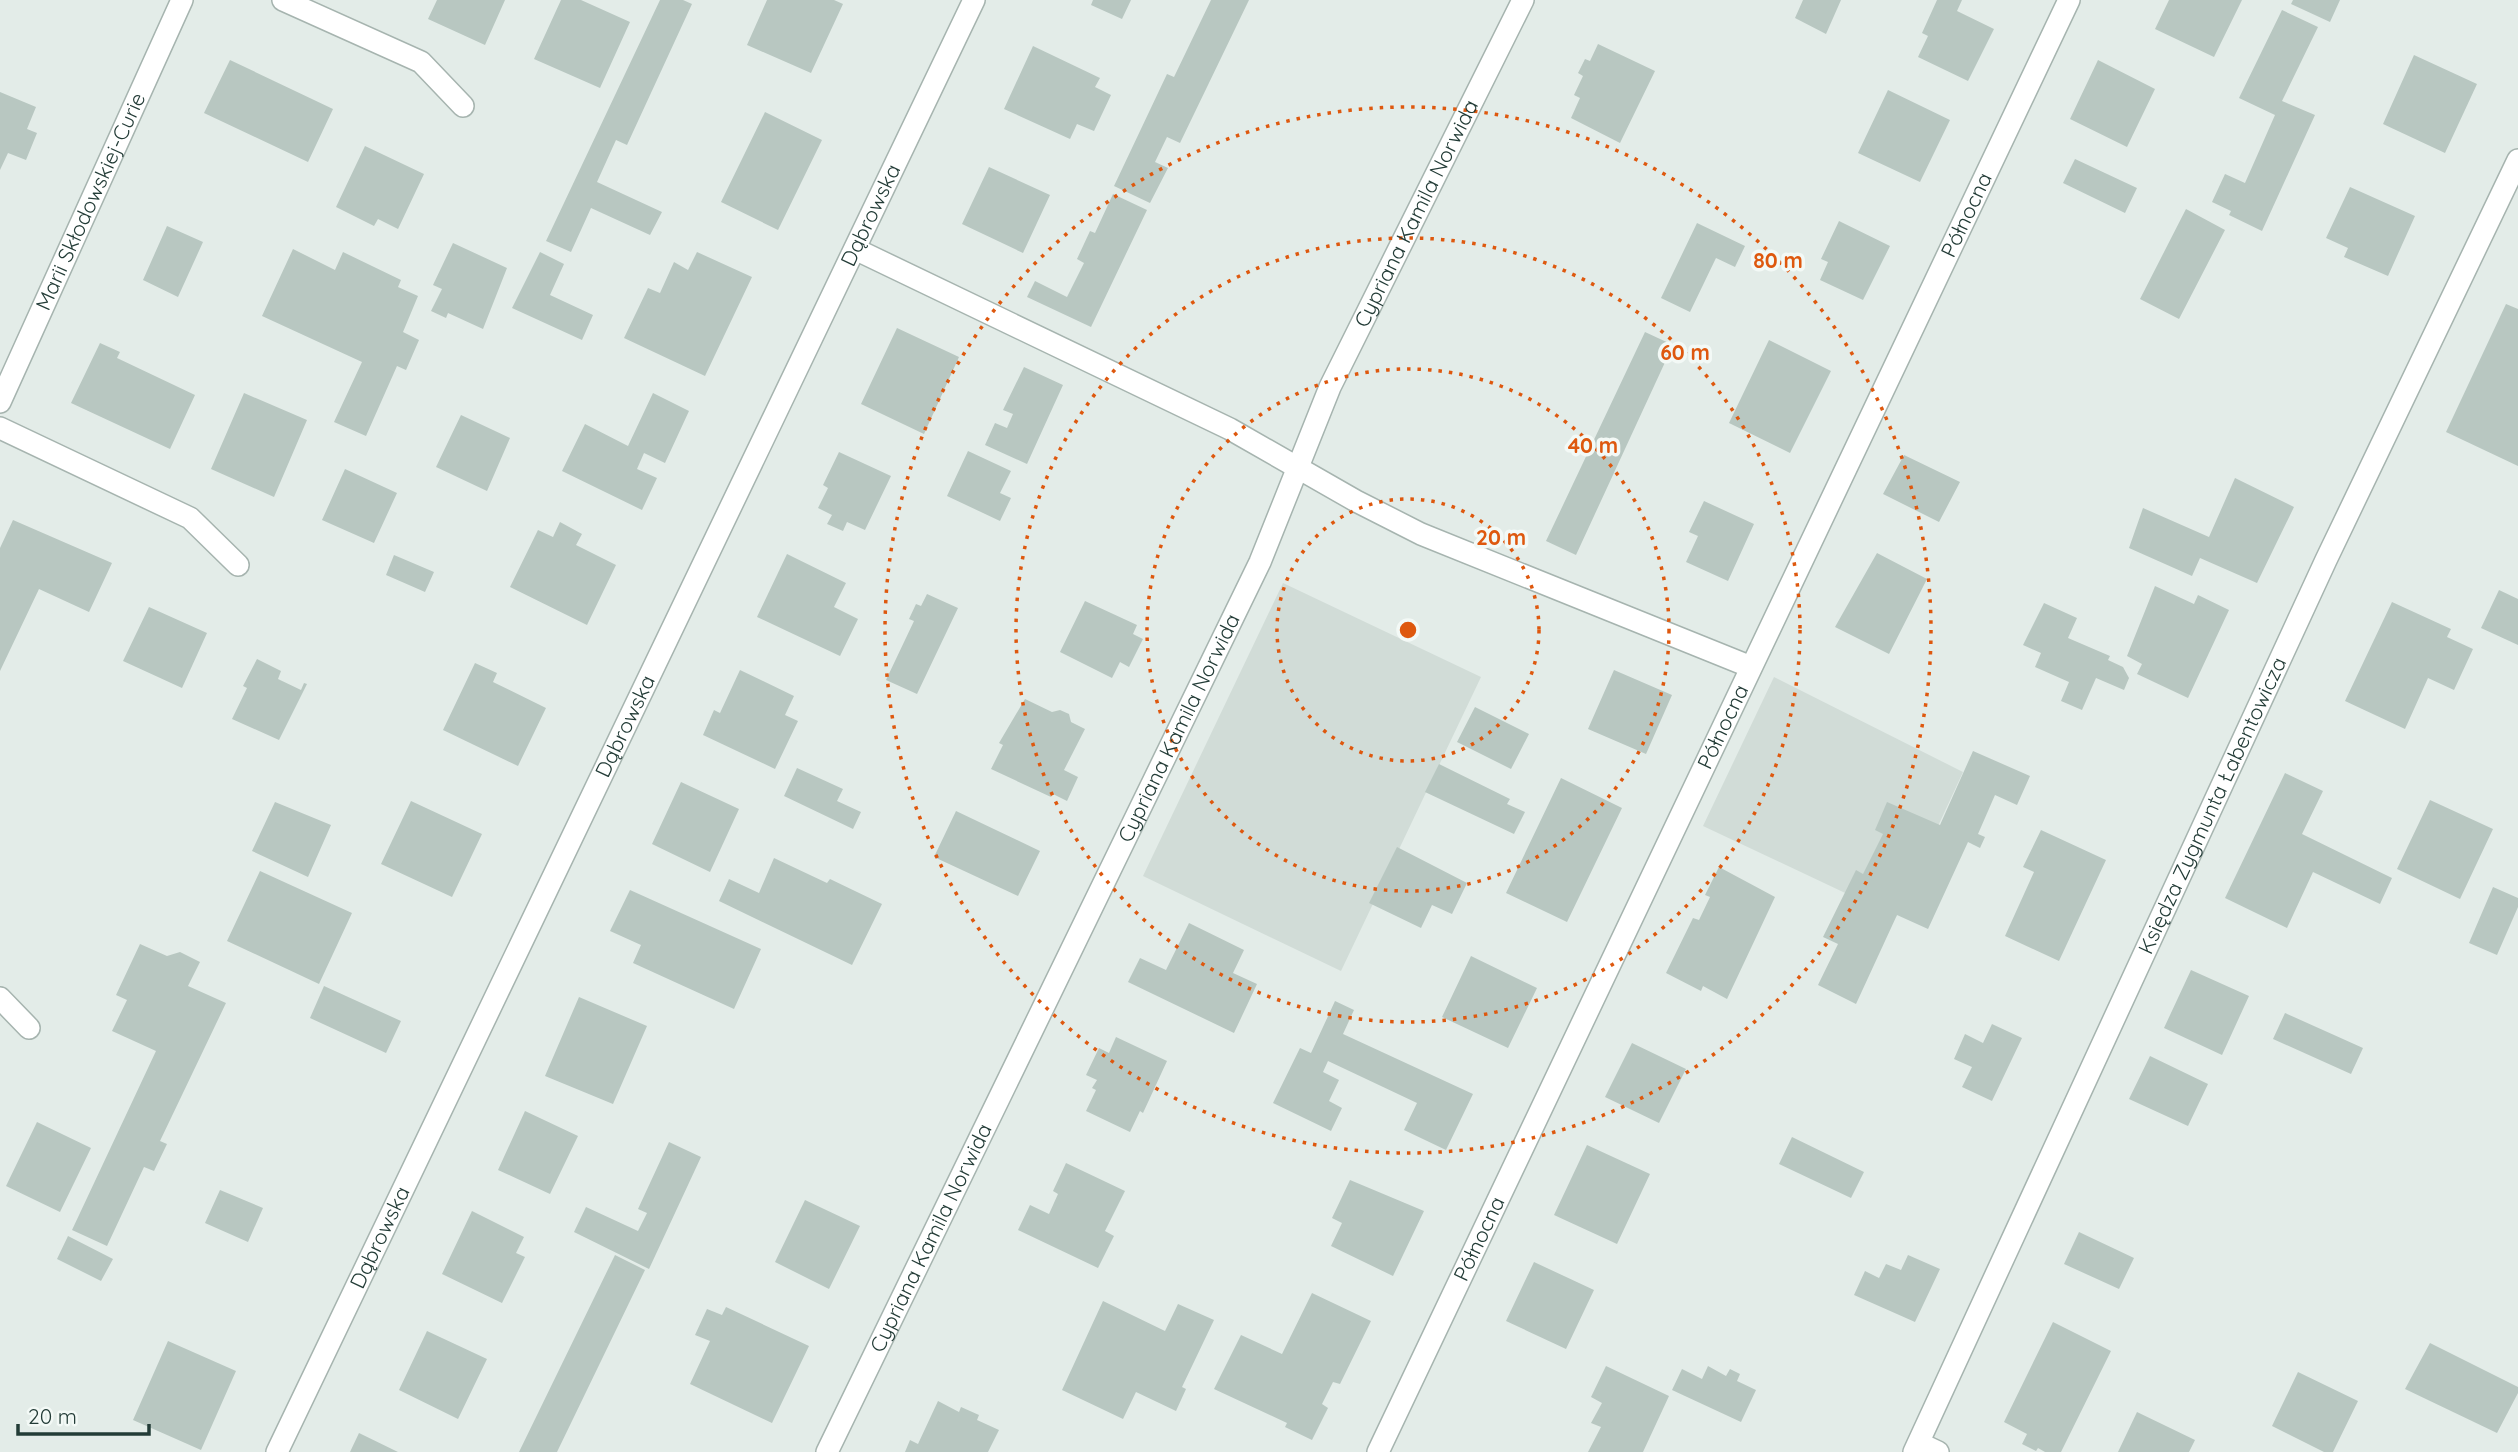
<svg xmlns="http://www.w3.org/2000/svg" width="2518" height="1452" font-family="Quicksand,sans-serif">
	<rect width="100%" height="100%" fill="#e3ece8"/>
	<path fill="#d1dcd7" d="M1283,583L1481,677L1341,971L1143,876Z
		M1774,677L1963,772L1896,917L1703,826Z"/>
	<path fill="#b8c7c1" d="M437,0H505L485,45L428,19Z
		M561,0H581L630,22L600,88L534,59Z
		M660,0H683L692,4L627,145L616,140L597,182L662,212L650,235L591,208L571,252L546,241Z
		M767,0H834L843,4L811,73L747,45Z
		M1093,0H1131L1122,19L1091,5Z
		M1211,0H1249L1180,143L1167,137L1155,162L1168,168L1150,203L1114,186L1167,74L1174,77Z
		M1803,0H1841L1826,34L1795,18Z
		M1937,0H1962L1957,11L1994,29L1968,81L1918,57L1928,36L1922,33Z
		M2169,0H2242L2214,57L2155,29Z
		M2293,0H2340L2330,22L2291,4Z
		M2282,10L2318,27L2282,101L2315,115L2262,231L2229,215L2231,211L2212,202L2225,174L2245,183L2275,115L2239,98Z
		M1598,44L1655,71L1620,143L1571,118L1580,98L1574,95L1583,76L1578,73L1585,59L1590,61Z
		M1033,46L1100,78L1095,87L1111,95L1094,131L1077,124L1070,139L1004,109Z
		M2414,55L2477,84L2445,153L2383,124Z
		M230,60L333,109L308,162L204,113Z
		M2098,60L2155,89L2127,147L2070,119Z
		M1888,90L1950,120L1920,182L1858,153Z
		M0,92L36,107L27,129L37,133L26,160L8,153L0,170Z
		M765,112L822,140L778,230L721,202Z
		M365,146L424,174L398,229L378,219L374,226L336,207Z
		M2075,159L2137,188L2125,213L2063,183Z
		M989,167L1050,195L1023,253L962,224Z
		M2350,187L2415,216L2388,276L2344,257L2348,248L2326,238Z
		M1113,194L1147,210L1091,327L1027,297L1035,281L1067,297L1084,263L1077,259L1090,231L1095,233Z
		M2186,209L2225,230L2179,319L2140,299Z
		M1839,221L1890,246L1863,300L1820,280L1828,262L1821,259Z
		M1697,223L1745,246L1735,267L1716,258L1690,312L1661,298Z
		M167,226L203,242L178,297L143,280Z
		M453,243L507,268L483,329L448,313L446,318L431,311L442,289L433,285Z
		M293,249L335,270L343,252L401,280L398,287L418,296L403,332L419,340L406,370L397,366L366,436L334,422L362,362L262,316Z
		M540,252L564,264L550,295L593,315L582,340L512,308Z
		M697,252L752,277L705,376L624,338L648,288L660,293L674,262L688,270Z
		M2506,304L2518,309V466L2446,432Z
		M897,328L959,357L924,434L861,404Z
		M1645,332L1673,345L1576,555L1546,541Z
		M1769,340L1831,371L1790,453L1729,423Z
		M100,343L120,352L117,358L195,395L170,449L71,403Z
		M1024,367L1063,385L1027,464L985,445L995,423L1007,428L1013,414L1003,410Z
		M244,393L307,420L274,497L211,469Z
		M653,393L689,411L665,463L644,453L637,469L657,478L642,510L562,471L585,424L628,446Z
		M461,415L510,438L487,491L436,467Z
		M968,451L1011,471L1000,493L1011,498L1000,521L947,496Z
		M839,452L891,476L865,530L847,522L843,531L827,524L832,515L818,508L828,488L823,485Z
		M1904,455L1960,482L1939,522L1883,494Z
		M345,469L397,493L374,543L322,520Z
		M2235,478L2294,507L2257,583L2200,558L2192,576L2129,548L2143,508L2209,537Z
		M1704,501L1754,524L1728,581L1686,562L1698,536L1689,532Z
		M13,520L112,563L89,612L39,589L0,671V548Z
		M560,522L582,534L576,545L616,565L587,625L510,587L538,530L553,537Z
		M1877,553L1927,579L1889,654L1835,627Z
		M787,554L846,583L834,607L858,619L840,656L757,617Z
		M394,555L434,572L425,592L386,575Z
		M2155,586L2194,604L2198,595L2229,610L2188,698L2137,674L2142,664L2127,656Z
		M2499,590L2518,599V645L2481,628Z
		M927,594L958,608L917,694L886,680L914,621L909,619L916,604L921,606Z
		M1085,601L1137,625L1133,634L1143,639L1129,667L1120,662L1112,678L1060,652Z
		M2392,602L2451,629L2447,637L2473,649L2454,690L2428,678L2405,729L2345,701Z
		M2044,603L2077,618L2068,638L2110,656L2108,660L2123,667L2129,678L2124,690L2096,678L2082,710L2061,701L2069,682L2035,667L2041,653L2023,645Z
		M149,607L207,633L182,688L123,661Z
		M257,659L281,671L278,679L301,690L304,683L307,684L279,740L232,719L247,688L243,686Z
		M475,663L497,673L493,682L546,708L518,766L443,730Z
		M740,670L794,696L785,715L798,721L775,769L703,735L714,710L720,713Z
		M1614,670L1672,695L1646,754L1588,729Z
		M1025,699L1052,712L1060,710L1069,714L1071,722L1085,729L1064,770L1078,777L1067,801L1053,794L1051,797L991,769L1003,745L999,743Z
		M1475,707L1529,734L1511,769L1457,742Z
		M1973,751L2030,776L2017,805L1995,795L1978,834L1985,837L1980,848L1968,842L1928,929L1897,915L1856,1004L1818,985L1838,944L1823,937L1856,870L1863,874L1883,834L1875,830L1887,802L1940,825Z
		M1439,764L1510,799L1507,804L1525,812L1514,834L1425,792Z
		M797,768L843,789L837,801L861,812L853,829L784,796Z
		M2285,773L2323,791L2302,834L2392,878L2380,904L2313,872L2287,928L2225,898Z
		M1561,778L1622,808L1567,922L1506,893Z
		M681,782L739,809L710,872L652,844Z
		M2430,800L2493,829L2460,899L2397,869Z
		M411,801L482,834L452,897L381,864Z
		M275,802L331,825L308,877L252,851Z
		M956,811L1040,851L1018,896L934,857Z
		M2041,830L2106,860L2059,961L2005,936L2034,872L2023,867Z
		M1397,847L1467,883L1452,914L1432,905L1421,928L1369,903Z
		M774,858L827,883L830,879L882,904L852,965L719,901L729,879L759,893Z
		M1719,867L1775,897L1727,999L1703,986L1701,991L1666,973L1693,918L1699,920L1710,897L1705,895Z
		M260,871L352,913L319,984L227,941Z
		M2493,887L2518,898V907L2497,955L2469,943Z
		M630,890L761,949L734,1009L633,963L641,945L610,931Z
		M1189,923L1244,950L1233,973L1257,984L1234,1033L1128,982L1140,958L1166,970Z
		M140,944L167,956L180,952L200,962L188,986L226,1003L160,1141L167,1144L154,1171L144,1167L107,1246L72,1230L156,1051L112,1031L127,1000L116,995Z
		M1471,956L1537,988L1508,1048L1442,1017Z
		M2191,970L2249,996L2222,1055L2164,1028Z
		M324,986L401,1021L386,1053L310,1018Z
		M579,997L647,1026L613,1104L545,1076Z
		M1335,1001L1354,1010L1343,1034L1473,1094L1446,1150L1404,1130L1417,1103L1328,1061L1323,1072L1339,1080L1329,1101L1342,1108L1331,1131L1273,1103L1300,1048L1311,1053Z
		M2285,1013L2363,1048L2351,1074L2273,1039Z
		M1992,1024L2022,1038L1992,1101L1962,1087L1972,1067L1954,1059L1965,1034L1983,1043Z
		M1116,1037L1167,1061L1143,1113L1140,1111L1130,1132L1086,1111L1096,1090L1092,1088L1097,1080L1086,1075L1099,1048L1109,1053Z
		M1632,1043L1686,1069L1659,1123L1605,1097Z
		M2150,1056L2208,1084L2188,1126L2129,1099Z
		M525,1111L578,1136L550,1194L498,1170Z
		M37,1122L91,1148L60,1212L6,1186Z
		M1792,1137L1864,1172L1851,1198L1779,1164Z
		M669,1142L701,1157L649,1269L574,1232L586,1207L638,1231L647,1213L638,1209Z
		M1587,1145L1650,1174L1617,1244L1554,1215Z
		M1066,1163L1125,1191L1105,1231L1114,1236L1098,1268L1018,1230L1030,1205L1049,1214L1058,1194L1053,1191Z
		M1350,1180L1424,1211L1393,1276L1331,1246L1342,1223L1332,1218Z
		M220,1190L263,1208L248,1242L205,1223Z
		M805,1200L860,1226L829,1289L775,1262Z
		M472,1211L524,1237L516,1253L525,1257L502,1303L442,1274Z
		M2079,1232L2134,1258L2119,1289L2064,1264Z
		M68,1236L113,1259L101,1281L57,1259Z
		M615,1255L645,1270L557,1452H519Z
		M1908,1255L1940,1269L1915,1322L1854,1295L1865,1271L1879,1278L1886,1264L1901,1270Z
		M1534,1262L1594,1290L1566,1349L1506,1321Z
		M1312,1293L1371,1321L1340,1384L1333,1382L1322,1404L1328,1408L1312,1440L1285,1427L1287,1423L1214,1389L1241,1335L1282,1354Z
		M1103,1301L1165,1331L1178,1304L1214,1320L1182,1387L1186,1389L1176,1411L1136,1392L1123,1419L1062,1390Z
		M726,1307L809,1346L772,1423L690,1384L710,1341L695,1335L707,1309L722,1315Z
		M2053,1322L2111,1351L2061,1452H2045L2038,1448L2036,1451L2022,1444L2027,1434L2004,1422Z
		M427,1331L487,1359L458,1419L399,1390Z
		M168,1341L236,1371L201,1450L133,1420Z
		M2430,1343L2518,1387V1393L2497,1433L2405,1389Z
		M1606,1366L1669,1396L1643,1452H1588L1601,1427L1591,1423L1602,1403L1591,1397Z
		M1708,1366L1726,1376L1730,1369L1740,1374L1737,1381L1756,1390L1741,1422L1672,1390L1682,1369L1702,1379Z
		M2298,1372L2358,1401L2333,1452H2324L2272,1426Z
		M938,1401L959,1412L961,1407L979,1415L977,1420L999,1430L988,1452H905L910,1440L918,1444Z
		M2137,1412L2195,1440L2189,1452H2118Z
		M359,1433L398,1452H350Z"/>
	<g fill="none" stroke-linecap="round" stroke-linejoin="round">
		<g stroke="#a6b4af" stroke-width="24">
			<path id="service" d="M283,0L421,62L463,106
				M0,428L190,518L238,565
				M0,998L29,1028"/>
		</g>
		<g stroke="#a6b4af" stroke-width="24">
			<g id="minor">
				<path d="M855,249L1230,429L1356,501L1421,534L1751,667"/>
				<path id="s1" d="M0,402L182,0"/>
				<path d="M1919,1443L1938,1452"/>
				<path id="s2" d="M277,1452L974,0"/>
				<path id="s3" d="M827,1452L1260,562L1330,387L1523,0"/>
				<path id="s4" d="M1378,1452L2069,0"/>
				<path id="s5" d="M1914,1452L2326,560L2518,160"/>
			</g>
		</g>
		<use href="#service" stroke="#fff" stroke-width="21"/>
		<use href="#minor" stroke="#fff" stroke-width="21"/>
	</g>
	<g fill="none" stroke="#de580e" stroke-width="3.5" stroke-dasharray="3.5 7">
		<circle cx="1408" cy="630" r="131"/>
		<circle cx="1408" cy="630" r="261"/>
		<circle cx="1408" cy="630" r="392"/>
		<circle cx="1408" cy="630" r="523"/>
	</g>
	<g text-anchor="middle" stroke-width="7" stroke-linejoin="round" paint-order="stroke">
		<g font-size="21" fill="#233c37" stroke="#f3f9f6">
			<text dy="7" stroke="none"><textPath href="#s1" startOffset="220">Marii Skłodowskiej-Curie</textPath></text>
			<text dy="7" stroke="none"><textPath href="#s3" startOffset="1372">Cypriana Kamila Norwida</textPath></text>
			<text dy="7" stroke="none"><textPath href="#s4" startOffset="1370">Północna</textPath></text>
			<text dy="7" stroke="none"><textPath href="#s2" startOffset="1372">Dąbrowska</textPath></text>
			<text dy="7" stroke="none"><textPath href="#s2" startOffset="805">Dąbrowska</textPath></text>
			<text dy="7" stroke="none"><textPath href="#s4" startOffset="803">Północna</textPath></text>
			<text dy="7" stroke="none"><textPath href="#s3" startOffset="805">Cypriana Kamila Norwida</textPath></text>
			<text dy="7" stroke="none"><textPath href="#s5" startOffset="712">Księdza Zygmunta Łabentowicza</textPath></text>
			<text dy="7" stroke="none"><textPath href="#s2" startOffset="238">Dąbrowska</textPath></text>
			<text dy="7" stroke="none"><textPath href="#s3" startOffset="238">Cypriana Kamila Norwida</textPath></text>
			<text dy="7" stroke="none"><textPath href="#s4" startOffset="236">Północna</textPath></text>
		</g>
	</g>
	<circle cx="1408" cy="630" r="10" fill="#de580e" stroke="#f3f9f6" stroke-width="3.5"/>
	<g font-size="21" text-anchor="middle" font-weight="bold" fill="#de580e" stroke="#f3f9f6" stroke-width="7" stroke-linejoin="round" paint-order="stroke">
		<text x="1778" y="268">80 m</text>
		<text x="1685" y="360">60 m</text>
		<text x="1593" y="453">40 m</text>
		<text x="1501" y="545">20 m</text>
	</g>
	<path d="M18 1424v10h131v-10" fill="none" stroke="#233c37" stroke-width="3.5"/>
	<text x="28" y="1424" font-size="21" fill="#233c37" stroke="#f3f9f6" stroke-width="5" paint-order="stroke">20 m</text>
</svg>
